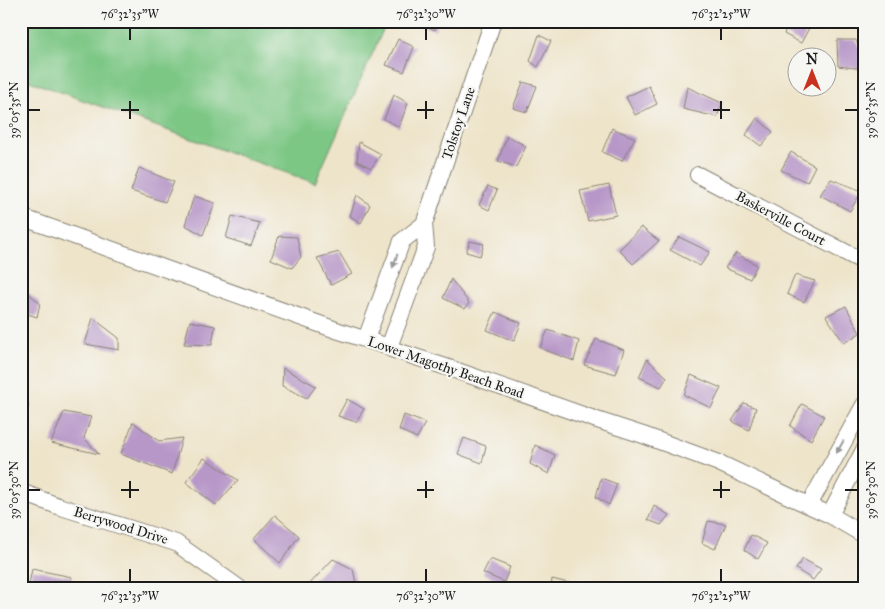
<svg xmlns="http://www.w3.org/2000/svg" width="885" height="609" font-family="'IM FELL Great Primer',serif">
	<rect width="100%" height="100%" fill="#f6f6f2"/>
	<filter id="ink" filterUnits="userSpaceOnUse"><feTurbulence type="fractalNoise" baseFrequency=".02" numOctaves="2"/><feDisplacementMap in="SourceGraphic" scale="10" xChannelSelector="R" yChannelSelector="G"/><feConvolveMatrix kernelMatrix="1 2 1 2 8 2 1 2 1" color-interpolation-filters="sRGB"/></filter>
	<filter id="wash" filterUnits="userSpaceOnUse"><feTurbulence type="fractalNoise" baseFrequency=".0096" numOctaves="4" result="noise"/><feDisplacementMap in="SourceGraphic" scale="20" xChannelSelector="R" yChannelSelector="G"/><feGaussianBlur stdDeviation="1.12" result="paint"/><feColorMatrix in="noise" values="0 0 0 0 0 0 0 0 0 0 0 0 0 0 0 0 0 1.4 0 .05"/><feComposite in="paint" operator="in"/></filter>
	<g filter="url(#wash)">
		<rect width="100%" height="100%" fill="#eee4ca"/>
		<path fill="#7dc785" stroke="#4c7250" d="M21,21H387L315,183L21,78Z"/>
		<g id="blocks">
			<path fill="#b797c8" d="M411,21H437L435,30Z
				M788,21L809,28L801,43L784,34Z
				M539,35L551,41L538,67L530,61Z
				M398,39L414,47L404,72L386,65Z
				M837,40H856L860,50L864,51V69L838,66Z
				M523,82L537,86L527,112L513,108Z
				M649,86L657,104L635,115L626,97Z
				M687,87L722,103L717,117L683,109Z
				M394,95L408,103L399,127L384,119Z
				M757,118L773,132L761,146L746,135Z
				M612,128L635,138L622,161L602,152Z
				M507,136L526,146L516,167L498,161Z
				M359,142L381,154L371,168L357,161Z
				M791,152L815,166L807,182L781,170Z
				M139,168L174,182L165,202L131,191Z
				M831,179L862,191L850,211L820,195Z
				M609,185L616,215L588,221L580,191Z
				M488,186L497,190L489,210L479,205Z
				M357,195L370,205L361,223L350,216Z
				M194,196L215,203L203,235L185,225Z
				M232,216L260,223L251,246L226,238Z
				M641,227L659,241L633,264L619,250Z
				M279,236L297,237L301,257L292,268L271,259Z
				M679,237L710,252L700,266L670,250Z
				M470,241L484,244L480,256L466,252Z
				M339,252L352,274L331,285L317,258Z
				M736,253L757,265L750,279L725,268Z
				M795,275L815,281L804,302L787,294Z
				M451,279L469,303L465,309L443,298Z
				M21,287L40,303L37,317L21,312Z
				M846,306L860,333L844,343L826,316Z
				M495,312L521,323L514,341L487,330Z
				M93,318L119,338V350L85,344Z
				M190,321L215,326L212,345L184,344Z
				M548,330L579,341L574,361L540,348Z
				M596,339L624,350L616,374L584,365Z
				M647,359L667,377L661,387L639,377Z
				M283,368L316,386L307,398L282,386Z
				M691,375L721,388L711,408L684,395Z
				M347,399L364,409L356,422L338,416Z
				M21,402L29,404L22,430H21Z
				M744,403L756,408L749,430L732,421Z
				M802,404L824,416L811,440L790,426Z
				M64,412L91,417L84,438L99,454L51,443Z
				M404,415L425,423L417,438L399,430Z
				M133,422L159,441L182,438L172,474L121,454Z
				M464,438L486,446L482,463L458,454Z
				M535,445L555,455L549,474L530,464Z
				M204,458L238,480L216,505L186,482Z
				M601,478L617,484L609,505L596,497Z
				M654,506L669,515L661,525L648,520Z
				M275,515L299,536L280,563L254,539Z
				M708,521L726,524L715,549L702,543Z
				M751,535L767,543L758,559L744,550Z
				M333,559L353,569L357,588H306Z
				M490,559L510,567L504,582L483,573Z
				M803,559L821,569L813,580L796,569Z
				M32,569L72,577L67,588H44L29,584Z
				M552,579L581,586L580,588H551Z"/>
		</g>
	</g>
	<g filter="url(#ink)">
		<use href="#blocks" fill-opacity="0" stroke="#858073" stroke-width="1"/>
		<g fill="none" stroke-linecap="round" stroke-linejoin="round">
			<g stroke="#858073" stroke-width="18">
				<path id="minor" d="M698,175L864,262
					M21,217L339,331L389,347L391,349L452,369L597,420L643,435L719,463L793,498L830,515L864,535
					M366,339L402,241L424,224
					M389,347L426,247L424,224L493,21
					M21,492L58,506L176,543L239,588
					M809,505L864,405
					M830,515L864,450"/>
			</g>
			<use href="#minor" stroke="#fff" stroke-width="16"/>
		</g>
		<defs><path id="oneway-solid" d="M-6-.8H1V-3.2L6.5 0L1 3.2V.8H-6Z" transform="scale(1.25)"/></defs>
		<g fill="#999">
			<use href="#oneway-solid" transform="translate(395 261) rotate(110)"/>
			<use href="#oneway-solid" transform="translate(840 447) rotate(119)"/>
		</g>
	</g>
	<path fill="none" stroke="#1c1c1c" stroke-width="2" d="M130,28V40M426,28V40M721,28V40M130,101V119M426,101V119M721,101V119M28,110H40M121,110H139M417,110H434M713,110H730M845,110H858M130,481V498M426,481V498M721,481V498M28,490H40M121,490H139M417,490H434M713,490H730M845,490H858M130,569V582M426,569V582M721,569V582"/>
	<g text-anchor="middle" stroke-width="4.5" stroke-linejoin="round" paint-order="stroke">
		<g font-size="14" fill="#1c1c1c" stroke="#f6f6f2">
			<text transform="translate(458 123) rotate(-71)" y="5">Tolstoy Lane</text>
			<text transform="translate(781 218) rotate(28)" y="5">Baskerville Court</text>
			<text transform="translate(446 367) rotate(19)" y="5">Lower Magothy Beach Road</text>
			<text transform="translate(121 525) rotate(17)" y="5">Berrywood Drive</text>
		</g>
	</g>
	<rect width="885" height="609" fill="none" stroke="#f6f6f2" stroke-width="55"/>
	<g transform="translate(812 72)"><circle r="24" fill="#f6f6f2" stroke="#9f9f9c"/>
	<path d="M0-4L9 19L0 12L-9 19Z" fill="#c8321e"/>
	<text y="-8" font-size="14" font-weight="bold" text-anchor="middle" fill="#1c1c1c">N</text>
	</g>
	<rect x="28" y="28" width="830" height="554" fill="none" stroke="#1c1c1c" stroke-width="2"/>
	<g font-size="12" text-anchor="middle" fill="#1c1c1c">
		<text x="130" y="18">76°32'35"W</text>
		<text x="426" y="18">76°32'30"W</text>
		<text x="721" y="18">76°32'25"W</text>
		<text transform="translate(14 110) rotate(-90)" y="4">39°05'35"N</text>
		<text transform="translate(871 110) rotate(-90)" y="4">39°05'35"N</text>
		<text transform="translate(14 490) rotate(-90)" y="4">39°05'30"N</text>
		<text transform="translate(871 490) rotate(-90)" y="4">39°05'30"N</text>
		<text x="130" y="600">76°32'35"W</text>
		<text x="426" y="600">76°32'30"W</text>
		<text x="721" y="600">76°32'25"W</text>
	</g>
</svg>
